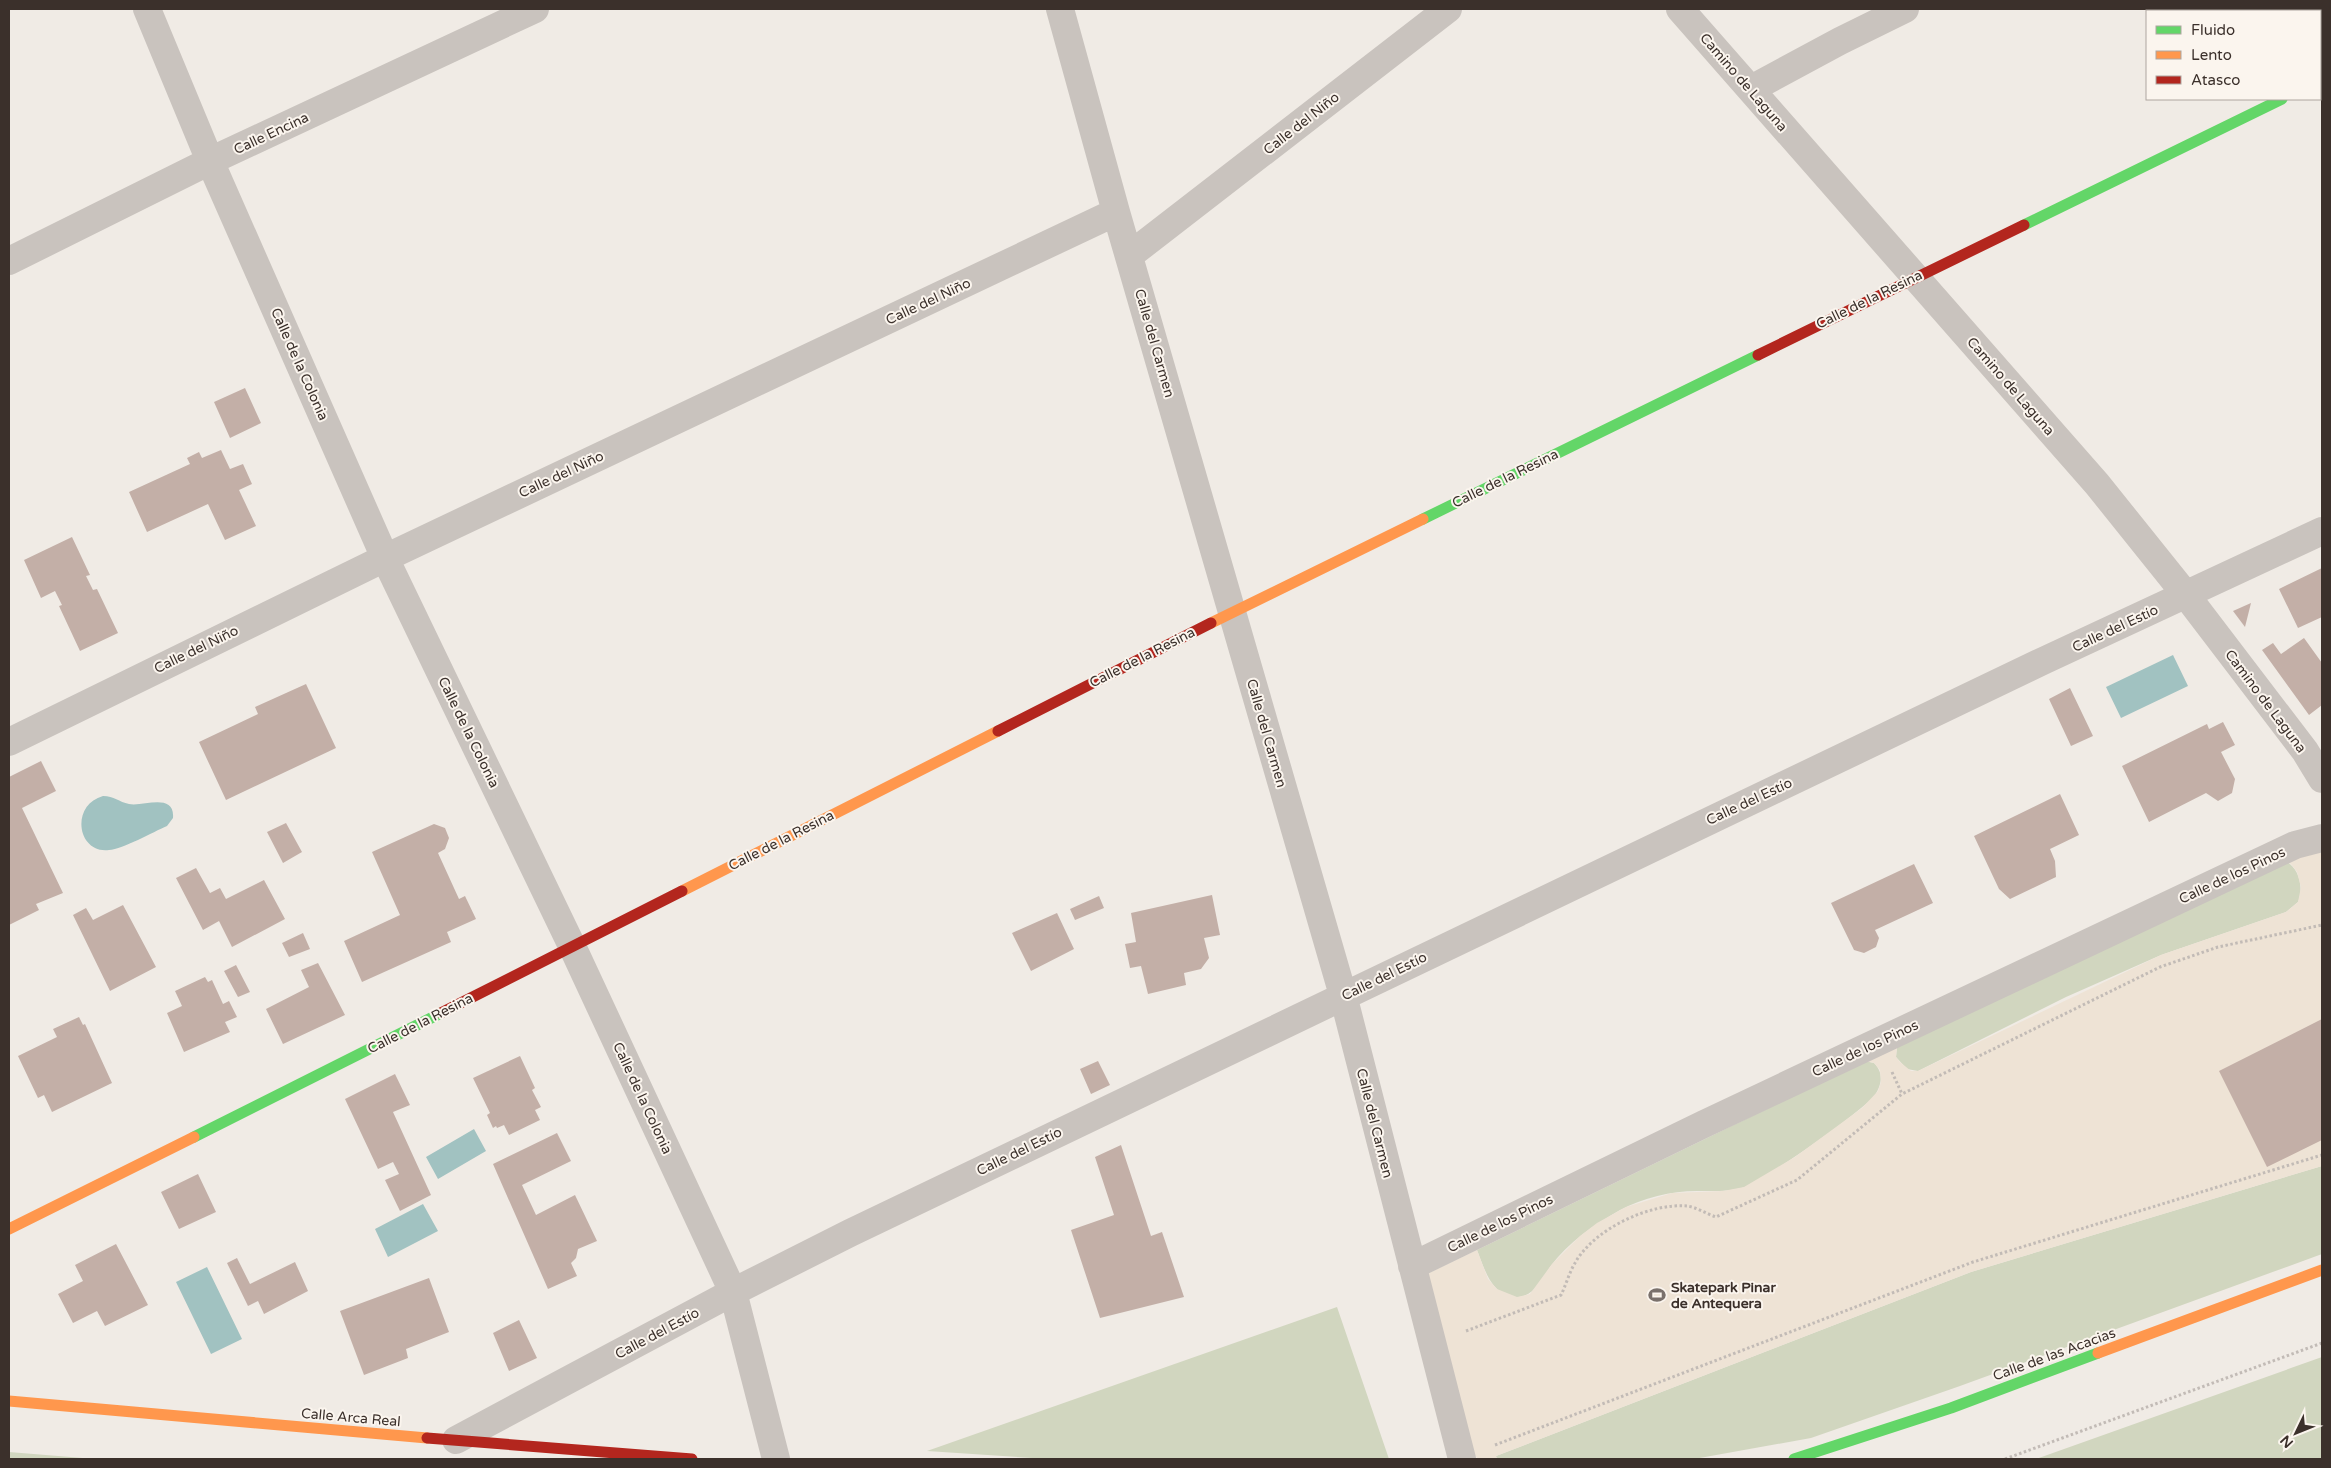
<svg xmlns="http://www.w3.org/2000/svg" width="2331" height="1468" font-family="'Varela Round',sans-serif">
	<rect width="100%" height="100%" fill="#f0ebe5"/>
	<path fill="#d1d6bf" d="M2285,861C2299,867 2304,888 2298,902L2286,912L2161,955L2066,997L1918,1071L1907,1069L1896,1057L1897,1047Z
		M1865,1061L1874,1063C1885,1074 1881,1087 1873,1098C1844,1123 1813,1145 1781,1166C1769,1174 1756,1184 1742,1188C1727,1192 1712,1191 1697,1191C1671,1191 1643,1198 1620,1210C1594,1225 1568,1242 1550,1267C1542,1279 1535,1295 1519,1297C1493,1300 1484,1268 1477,1250Z
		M2322,1166V1254L1960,1386L1811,1438L1694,1459H1497L1496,1456L1971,1272Z
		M1337,1307L1389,1459H1048L927,1451Z
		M2322,1357V1459H2036Z
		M9,1452L95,1459H9Z"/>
	<path fill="#eee3d5" d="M2322,852V1166L1971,1272L1496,1456L1497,1459H1478L1473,1453L1426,1279L1429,1273L1477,1250L1488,1279L1497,1289L1517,1297L1530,1294L1552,1264L1580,1236L1597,1223L1626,1207L1672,1193L1723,1191L1744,1187L1795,1157L1862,1108L1878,1091L1881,1082L1880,1070L1874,1063L1865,1061L1897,1047L1896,1057L1900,1062L1911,1071H1918L2161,955L2286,912L2298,902L2301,887L2297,872L2291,864L2285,861Z"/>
	<path fill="#a1c2c1" d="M2173,655L2188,686L2121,718L2106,687Z
		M103,796C114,796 119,802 129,804C143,807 175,792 173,818L167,826C153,832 123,849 109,850C77,854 70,805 103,796Z
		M474,1129L486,1151L438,1179L426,1157Z
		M423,1204L438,1231L388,1257L375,1229Z
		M207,1267L242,1339L211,1354L176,1282Z"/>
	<path fill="#c3afa7" d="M245,388L261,423L230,438L214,402Z
		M221,450L230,469L243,464L252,484L239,490L256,526L225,540L208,504L147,532L129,492L190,464L187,458L199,452L202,458Z
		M72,537L90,575L86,576L93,590L97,589L118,633L80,651L59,606L62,605L55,591L41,598L24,560Z
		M2322,568V617L2298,628L2279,589Z
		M2251,603L2245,627L2233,611Z
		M2304,638L2322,663V705L2309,715L2262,650L2273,643L2281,654Z
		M306,684L336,748L226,800L199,742L258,714L255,707Z
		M2070,688L2093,736L2071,746L2049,699Z
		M2223,722L2235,745L2221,752L2235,779L2232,793L2218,801L2206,793L2149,822L2122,766L2207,724L2209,729Z
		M41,761L56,791L22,808L63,893L36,904L39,910L9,925V777Z
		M2060,794L2079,835L2050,849L2055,861L2056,877L2010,899L1999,889L1974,836Z
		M286,823L302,852L283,863L267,832Z
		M434,824L445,828L449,838L445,849L438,853L459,899L465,896L476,919L447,932L451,942L362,982L344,941L400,915L372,852Z
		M1914,864L1933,903L1875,930L1879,938L1876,947L1864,953L1854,950L1831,903Z
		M196,868L210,893L220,888L226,899L264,880L285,919L232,947L219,921L203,930L176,878Z
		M1212,895L1220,935L1204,938L1209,958L1201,969L1184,973L1186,985L1148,994L1141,966L1130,968L1125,944L1136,942L1131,913Z
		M1099,896L1104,908L1075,920L1070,909Z
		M123,905L156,967L110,991L73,915L86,908L93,920Z
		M1057,913L1074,949L1031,971L1012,933Z
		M303,933L310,949L289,957L282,943Z
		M318,963L345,1015L283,1044L266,1009L309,987L301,970Z
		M236,965L250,992L238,997L224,971Z
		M205,977L208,982L212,980L223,1004L229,1001L237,1017L225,1022L230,1032L184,1052L167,1013L182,1006L175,991Z
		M79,1017L83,1025L85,1024L112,1083L52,1112L44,1095L38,1098L18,1056L57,1037L53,1029Z
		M2322,1019V1140L2267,1167L2219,1071Z
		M520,1056L535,1088L532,1090L541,1107L535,1110L540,1120L509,1135L504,1125L497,1128L496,1126L493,1128L487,1115L490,1113L473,1078Z
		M1098,1061L1110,1085L1091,1094L1080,1069Z
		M395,1074L410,1105L393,1112L431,1195L400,1211L385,1180L399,1174L393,1162L378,1169L345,1099Z
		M557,1133L571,1161L522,1185L536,1215L575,1195L597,1241L578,1249L576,1258L571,1263L577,1276L548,1289L493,1164Z
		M1121,1145L1151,1236L1162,1232L1184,1297L1100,1318L1071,1230L1114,1215L1095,1157Z
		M198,1174L216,1212L179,1229L161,1192Z
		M116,1244L148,1305L105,1326L97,1311L73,1323L58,1294L83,1281L75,1265Z
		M237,1258L250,1284L295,1262L308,1291L264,1314L258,1301L248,1306L227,1263Z
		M429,1278L449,1332L406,1349L408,1358L364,1375L340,1311Z
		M519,1320L537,1358L509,1371L493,1333Z"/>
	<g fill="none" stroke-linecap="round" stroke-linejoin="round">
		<path stroke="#c2bbb6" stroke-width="3" stroke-dasharray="2.5 2.5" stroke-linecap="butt" d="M1892,1072L1902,1094
			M1466,1331L1561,1295C1566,1285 1569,1273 1575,1263C1594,1229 1649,1203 1687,1206C1696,1207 1707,1214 1716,1217L1797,1180L1902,1094L2160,967L2218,947L2322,925
			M1495,1445L1973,1262L2322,1155
			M2005,1459L2322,1343"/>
		<path stroke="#c9c3be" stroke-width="28" d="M147,9L210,161L385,558L572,946L733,1292L776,1459
			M1060,9L1116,212L1343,995L1462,1459
			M1680,9L2097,484L2186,595L2305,751L2322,779
			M2320,80L2322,79
			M1751,89L1840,41L1905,9
			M1130,255L1448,9
			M9,261L210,161L535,9
			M9,742L385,558L1116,212
			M1412,1266L1704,1124L2295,845L2322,838
			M456,1440L733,1292L850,1233L2043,661L2322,531"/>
		<path stroke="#63d668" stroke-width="11" d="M2024,225L2282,99
			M1423,519L1758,355
			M194,1137L441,1013
			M1794,1459L1951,1408L2098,1353"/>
		<path stroke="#ff974d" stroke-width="11" d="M1211,623L1423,519
			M682,891L998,731
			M9,1229L194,1137
			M2098,1353L2322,1270
			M9,1401L427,1438"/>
		<path stroke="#b3261e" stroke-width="11" d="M1758,355L2024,225
			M998,731L1211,623
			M441,1013L682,891
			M427,1438L692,1459"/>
	</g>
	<defs>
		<g id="stadium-bare" transform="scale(1.35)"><path d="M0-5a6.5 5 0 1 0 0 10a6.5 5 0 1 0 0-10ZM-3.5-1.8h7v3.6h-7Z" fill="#7a716c" stroke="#fbf5ee" stroke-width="2.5" paint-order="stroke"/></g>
	</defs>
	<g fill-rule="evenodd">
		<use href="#stadium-bare" x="1657" y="1295"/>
	</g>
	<g text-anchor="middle" stroke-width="4" stroke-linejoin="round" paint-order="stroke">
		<g font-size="14" fill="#3b302b" stroke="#fbf5ee">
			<text transform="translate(1744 82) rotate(49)" y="5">Camino de Laguna</text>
			<text transform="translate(1301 123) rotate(-38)" y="5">Calle del Niño</text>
			<text transform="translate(271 133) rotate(-25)" y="5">Calle Encina</text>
			<text transform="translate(1869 299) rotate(-26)" y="5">Calle de la Resina</text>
			<text transform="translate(928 301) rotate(-25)" y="5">Calle del Niño</text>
			<text transform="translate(1155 343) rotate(74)" y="5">Calle del Carmen</text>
			<text transform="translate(300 364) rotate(66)" y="5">Calle de la Colonia</text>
			<text transform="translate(2011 386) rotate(49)" y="5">Camino de Laguna</text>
			<text transform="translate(561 474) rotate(-25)" y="5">Calle del Niño</text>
			<text transform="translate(1505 478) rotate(-26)" y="5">Calle de la Resina</text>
			<text transform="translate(2115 628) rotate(-25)" y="5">Calle del Estío</text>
			<text transform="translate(196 649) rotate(-26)" y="5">Calle del Niño</text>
			<text transform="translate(1142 657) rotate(-27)" y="5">Calle de la Resina</text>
			<text transform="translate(2266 701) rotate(53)" y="5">Camino de Laguna</text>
			<text transform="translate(469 732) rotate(64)" y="5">Calle de la Colonia</text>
			<text transform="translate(1267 733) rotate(74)" y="5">Calle del Carmen</text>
			<text transform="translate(1749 801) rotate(-25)" y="5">Calle del Estío</text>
			<text transform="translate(781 840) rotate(-27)" y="5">Calle de la Resina</text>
			<text transform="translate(2232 875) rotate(-25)" y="5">Calle de los Pinos</text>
			<text transform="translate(1384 976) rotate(-26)" y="5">Calle del Estío</text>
			<text transform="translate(420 1023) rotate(-27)" y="5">Calle de la Resina</text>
			<text transform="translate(1865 1048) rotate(-25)" y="5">Calle de los Pinos</text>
			<text transform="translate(643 1098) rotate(65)" y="5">Calle de la Colonia</text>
			<text transform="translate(1375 1123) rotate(76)" y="5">Calle del Carmen</text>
			<text transform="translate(1019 1151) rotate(-26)" y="5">Calle del Estío</text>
			<text transform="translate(1500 1223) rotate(-26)" y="5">Calle de los Pinos</text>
			<text transform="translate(657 1333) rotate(-28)" y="5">Calle del Estío</text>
			<text transform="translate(2054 1354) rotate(-20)" y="5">Calle de las Acacias</text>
			<text transform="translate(351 1417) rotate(5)" y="5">Calle Arca Real</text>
		</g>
		<g font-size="14" font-weight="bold" fill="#3b302b" stroke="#fbf5ee" text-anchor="start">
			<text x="1671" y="1292">Skatepark Pinar<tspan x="1671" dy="16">de Antequera</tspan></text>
		</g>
	</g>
	<rect width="2331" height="1468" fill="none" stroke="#3b302b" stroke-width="20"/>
	<rect x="2146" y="10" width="175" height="90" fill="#fbf5ee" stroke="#aea6a0"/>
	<rect x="2156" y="26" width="25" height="8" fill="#63d668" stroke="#aea6a0"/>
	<text x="2191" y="35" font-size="15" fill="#3b302b">Fluido</text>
	<rect x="2156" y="51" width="25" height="8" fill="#ff974d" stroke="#aea6a0"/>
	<text x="2191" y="60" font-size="15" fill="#3b302b">Lento</text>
	<rect x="2156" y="76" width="25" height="8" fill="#b3261e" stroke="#aea6a0"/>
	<text x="2191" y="85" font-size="15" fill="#3b302b">Atasco</text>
	<g transform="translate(2296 1433) rotate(227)" stroke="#fbf5ee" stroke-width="4" paint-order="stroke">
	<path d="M0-4L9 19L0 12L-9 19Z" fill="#3b302b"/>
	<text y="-8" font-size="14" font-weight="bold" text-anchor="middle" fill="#3b302b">N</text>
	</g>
</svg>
